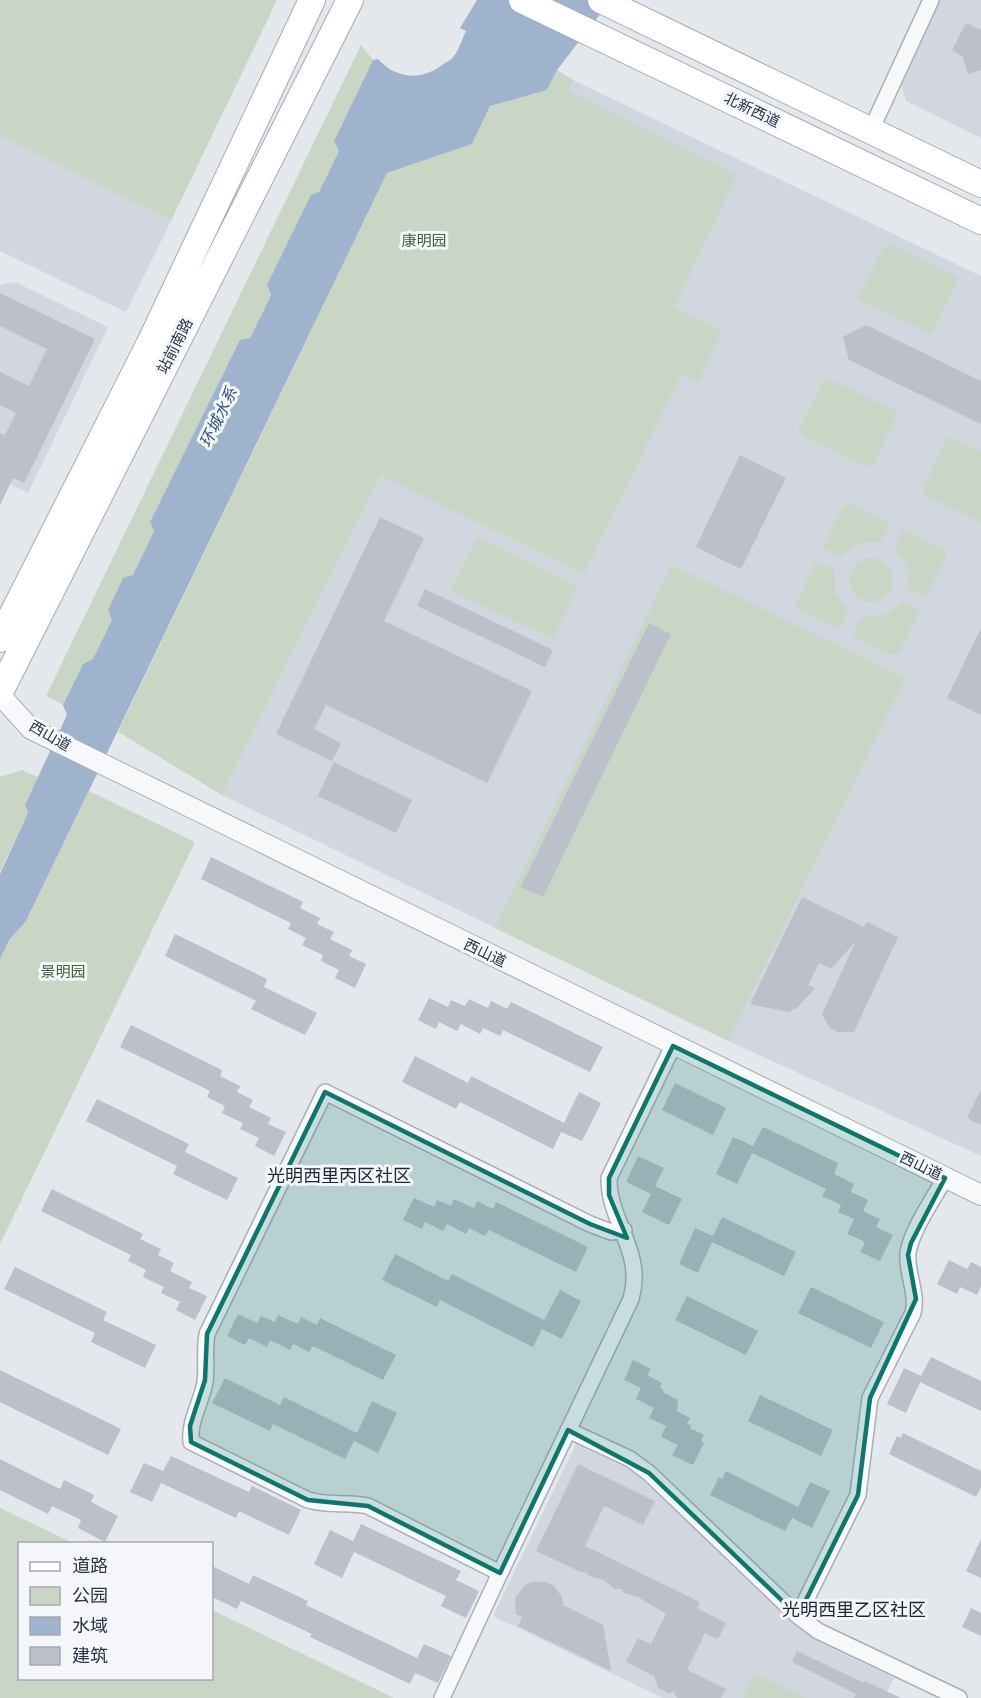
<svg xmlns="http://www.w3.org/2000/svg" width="981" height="1698" font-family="Poppins,'Noto Sans SC',sans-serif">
	<rect width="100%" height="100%" fill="#e4e7ec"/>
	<path fill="#d2d6de" d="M938,0H981V138L906,101L900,81Z
		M573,80L981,276V1156L728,1041L222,795Z
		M0,136L171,221L126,312L0,251Z
		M15,282L108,327L28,493L0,479V285Z
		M576,1444L630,1470L650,1485L805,1631L821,1643L894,1678L884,1698H663L493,1616Z"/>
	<path fill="#c9d6c5" d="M0,0H277L171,221L0,136Z
		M361,45L373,60L334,141L339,151L319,192L267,285L271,294L250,338L240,341L150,522L154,531L93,660L83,664L63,705L46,696Z
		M557,70L573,80L568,91L737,174L674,308L722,331L698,382L681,374L584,574L380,475L222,795L118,732L387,173L472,144L490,106L547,90Z
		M891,244L954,275L957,281L932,334L858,299L883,248Z
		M825,377L898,412L874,463L866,466L802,436L799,429Z
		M948,436L981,452V522L926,496L924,487Z
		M850,504L890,523L881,542L858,543L840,556L823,548L843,506Z
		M903,529L944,549L946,556L926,597L909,589L908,567L894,548Z
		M477,537L578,586L553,639L451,591Z
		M849 580a22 22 0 1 1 44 0a22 22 0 1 1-44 0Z
		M816,561L834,569L835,592L848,610L839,629L799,610L796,603Z
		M672,565L905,678L728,1041L495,928Z
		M903,602L920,610L899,652L892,655L852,636L862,617L885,615Z
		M22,770L38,777L25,805L28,813L0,872V777Z
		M89,791L195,842L0,1244V959L9,940L26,921Z
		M0,1508L73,1543L20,1544V1678H212V1610L394,1698H0Z
		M755,1674L805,1698H743Z"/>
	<path fill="#9fb4cc" d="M477,0H611L557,70L547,90L490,106L472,144L387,173L26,921L9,940L0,959V874L28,813L25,805L67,715L63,705L83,664L93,659L112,620L108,610L123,578L133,575L154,531L150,522L240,340L250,338L271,295L267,285L311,195L319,192L339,151L334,141L373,60L378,59C396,79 421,81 442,65C445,62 451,61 453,57C459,51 462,39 466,31L460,28Z"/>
	<path fill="#bbc0ca" d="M966,23L981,30V70L968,74L962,56L952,50Z
		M0,293L95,339L24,483L13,478L0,505V433L5,435L16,413L0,405V372L29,386L47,349L0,326Z
		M866,325L981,381V424L849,360L843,337Z
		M740,455L786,478L741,569L696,547Z
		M380,517L424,538L384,621L532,691L487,783L326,705L314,729L341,743L332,761L276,734Z
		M425,589L553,650L545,667L417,606Z
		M649,623L671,634L543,897L521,887Z
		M981,628V715L947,698Z
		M334,762L412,800L396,833L318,796Z
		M211,857L303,902L300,908L320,918L317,924L334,932L330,939L352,950L349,956L366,964L355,988L335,978L339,970L321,961L323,955L302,945L306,938L288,929L291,923L201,879Z
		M802,897L864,927L867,922L898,937L854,1032H837L829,1027L822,1014L856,941L831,969L819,963L808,985L815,988L798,1007L788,1012L750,1004Z
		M175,934L267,979L264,987L317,1013L305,1035L251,1009L256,1001L165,956Z
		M429,998L448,1007L451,1000L465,1006L469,999L488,1008L491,1001L507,1009L511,1002L603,1047L590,1072L503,1030L500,1036L483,1028L480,1034L461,1024L457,1031L439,1022L436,1029L418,1020Z
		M131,1025L222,1070L220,1076L240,1086L237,1092L253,1100L249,1107L271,1118L268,1124L286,1132L274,1156L255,1146L259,1138L240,1129L243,1123L222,1113L225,1106L207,1097L210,1091L120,1047Z
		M415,1056L468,1083L471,1076L564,1123L579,1092L601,1103L582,1141L561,1132L553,1149L460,1102L456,1109L402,1082Z
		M675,1083L726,1108L713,1135L662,1110Z
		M981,1089V1125L967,1118Z
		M97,1099L189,1144L185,1152L238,1178L227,1200L173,1174L177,1166L86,1121Z
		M763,1127L838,1163L834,1174L854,1184L851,1192L868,1200L863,1211L880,1219L876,1227L893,1235L880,1261L860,1252L865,1242L847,1234L854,1219L838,1212L841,1205L822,1196L826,1189L752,1153L737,1184L716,1174L733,1137L753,1146Z
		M638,1156L664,1168L655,1186L682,1199L669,1225L642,1212L651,1194L626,1182Z
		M52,1189L143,1234L140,1239L161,1249L158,1255L174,1263L170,1271L192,1282L189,1288L207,1296L195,1320L176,1310L180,1302L161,1293L164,1287L143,1277L146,1270L128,1261L131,1255L41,1211Z
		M414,1198L434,1207L437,1200L451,1206L454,1199L474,1208L477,1201L493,1209L496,1202L588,1247L576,1272L489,1230L485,1236L469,1228L466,1234L447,1224L443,1231L425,1222L422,1229L403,1220Z
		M722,1217L796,1252L784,1276L712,1242L698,1273L679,1264L695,1228L713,1236Z
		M395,1254L448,1281L452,1274L544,1320L560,1290L581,1301L562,1339L542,1329L533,1347L440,1300L437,1307L382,1280Z
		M949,1260L967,1269L971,1262L981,1267V1286L977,1295L960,1287L957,1294L937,1284Z
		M15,1267L107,1312L103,1320L156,1345L145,1368L91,1342L95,1333L4,1289Z
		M811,1287L884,1322L871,1348L798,1313Z
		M687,1296L758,1331L746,1355L675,1320Z
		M238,1314L257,1323L261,1316L275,1322L278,1315L298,1324L301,1317L317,1325L320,1318L396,1355L383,1380L313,1346L309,1352L293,1344L290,1350L270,1340L267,1347L249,1338L245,1345L227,1336Z
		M931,1357L981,1381V1411L920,1382L906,1413L887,1404L904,1368L921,1376Z
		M633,1360L651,1369L647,1375L662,1383L660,1388L664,1390L662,1392L678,1400L677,1411L690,1418L687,1424L691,1425L690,1428L704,1435L701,1441L704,1443L693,1465L672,1455L678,1445L661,1437L666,1426L649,1418L654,1408L636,1399L641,1388L624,1380Z
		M0,1370L121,1429L108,1455L0,1402Z
		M225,1378L280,1405L284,1397L357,1433L372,1401L397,1413L378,1453L354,1441L345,1459L273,1424L270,1431L212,1403Z
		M760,1395L833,1430L821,1456L748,1421Z
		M903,1433L981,1471V1487L976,1497L889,1454L897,1436L901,1438Z
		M171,1456L249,1492L252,1486L301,1510L289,1535L239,1511L236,1518L161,1483L152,1502L130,1492L144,1463L163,1471Z
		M0,1459L60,1489L64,1480L94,1495L91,1502L118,1516L105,1542L78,1528L81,1520L52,1506L48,1514L0,1490Z
		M578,1464L655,1501L643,1525L604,1506L585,1546L700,1602L697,1608L726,1623L718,1639L705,1633L687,1670L726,1689L721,1698H677L674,1692L668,1693L658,1688L654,1676L626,1662L638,1638L651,1644L666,1614L638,1597L624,1593L621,1589H615L604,1580L589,1576L586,1572H581L536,1551Z
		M726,1471L798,1507L810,1482L830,1491L812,1528L792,1518L785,1531L710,1495L719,1477L722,1479Z
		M361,1524L461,1571L456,1580L479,1591L466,1618L441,1606L446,1596L354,1552L342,1578L314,1564L330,1530L353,1541Z
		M981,1539V1578L966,1571Z
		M212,1566L249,1584L253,1575L308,1601L306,1605L417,1658L424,1644L451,1656L438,1683L415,1673L410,1684L310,1637L312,1634L241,1601L237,1609L212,1597Z
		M531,1582H546L553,1585L562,1597L563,1605L603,1625L611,1671L518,1626L522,1617L516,1614L515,1598L524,1586Z
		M971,1608L981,1613V1636L962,1627Z
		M797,1651L864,1683L865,1681L901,1698H854L856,1694L792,1662Z"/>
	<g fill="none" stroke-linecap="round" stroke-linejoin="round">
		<g stroke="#a9aeb7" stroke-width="18">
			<path id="minor" d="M871,130L931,0
				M624,1230L611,1232L590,1224L325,1092L207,1334C204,1351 207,1367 205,1382C201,1404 189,1420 191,1442L308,1500C328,1506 348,1502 368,1506L500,1573L631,1299C645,1252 608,1221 609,1178L673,1046
				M568,1430L630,1459L649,1473L798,1616L818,1631L959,1698
				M798,1616L858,1495L870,1398L913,1313C918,1292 906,1273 908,1253C911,1231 934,1198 945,1178
				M442,1698L500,1573"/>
		</g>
		<g stroke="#a9aeb7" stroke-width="22">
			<path id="tertiary" d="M0,695L31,729L981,1195"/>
		</g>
		<g stroke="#a3abb8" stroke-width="28">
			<path id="primary" d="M522,0L981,221
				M601,0L981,184
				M0,639L149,345L312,0
				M0,692L350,0"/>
		</g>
		<use href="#minor" stroke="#f7f8fa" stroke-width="15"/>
		<use href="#tertiary" stroke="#f7f8fa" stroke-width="20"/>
		<use href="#primary" stroke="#fff" stroke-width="26"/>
	</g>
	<path fill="#0f766e" fill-opacity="0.2" stroke="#0f766e" stroke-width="4.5" stroke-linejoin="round" d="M673,1046L945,1178L911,1243L908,1255L916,1299L870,1398L858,1495L798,1616L649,1473L568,1430L500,1573L368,1506L308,1500L191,1442L190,1426L205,1380L207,1334L325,1092L590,1224L627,1238L609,1195V1178Z"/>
	<g text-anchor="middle" stroke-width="6" stroke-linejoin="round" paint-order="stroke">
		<g font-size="15" fill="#2b3445" stroke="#f4f6f9">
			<text transform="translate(752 110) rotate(26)" y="5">北新西道</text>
			<text transform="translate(175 346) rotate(-63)" y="5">站前南路</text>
			<text transform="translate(50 736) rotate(30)" y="5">西山道</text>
			<text transform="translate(485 953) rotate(26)" y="5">西山道</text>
			<text transform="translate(921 1166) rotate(26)" y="5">西山道</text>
		</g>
		<g font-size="15" fill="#3f6138" stroke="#f4f6f9">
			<text x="424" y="246">康明园</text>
			<text x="63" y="977">景明园</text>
		</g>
		<g font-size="16" font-style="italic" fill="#34527a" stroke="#f4f6f9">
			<text transform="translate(218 417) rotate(-64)" y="6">环城水系</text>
		</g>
		<g font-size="18" fill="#1d2536" stroke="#f4f6f9">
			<text x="339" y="1182">光明西里丙区社区</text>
			<text x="854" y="1616">光明西里乙区社区</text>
		</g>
	</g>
	<rect x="18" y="1542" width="195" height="138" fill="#f4f6f9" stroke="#a4a8b1" stroke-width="1.5"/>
	<rect x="30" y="1562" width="30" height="9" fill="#ffffff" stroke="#a4a8b1" stroke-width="1.5"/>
	<text x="72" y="1572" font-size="18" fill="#2b3445">道路</text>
	<rect x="30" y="1587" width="30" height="18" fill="#c9d6c5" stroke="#a4a8b1" stroke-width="1.5"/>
	<text x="72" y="1602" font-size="18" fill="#2b3445">公园</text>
	<rect x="30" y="1617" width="30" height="18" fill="#9fb4cc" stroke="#a4a8b1" stroke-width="1.5"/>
	<text x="72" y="1632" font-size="18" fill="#2b3445">水域</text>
	<rect x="30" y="1647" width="30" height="18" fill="#bbc0ca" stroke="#a4a8b1" stroke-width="1.5"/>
	<text x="72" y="1662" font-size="18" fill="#2b3445">建筑</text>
</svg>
